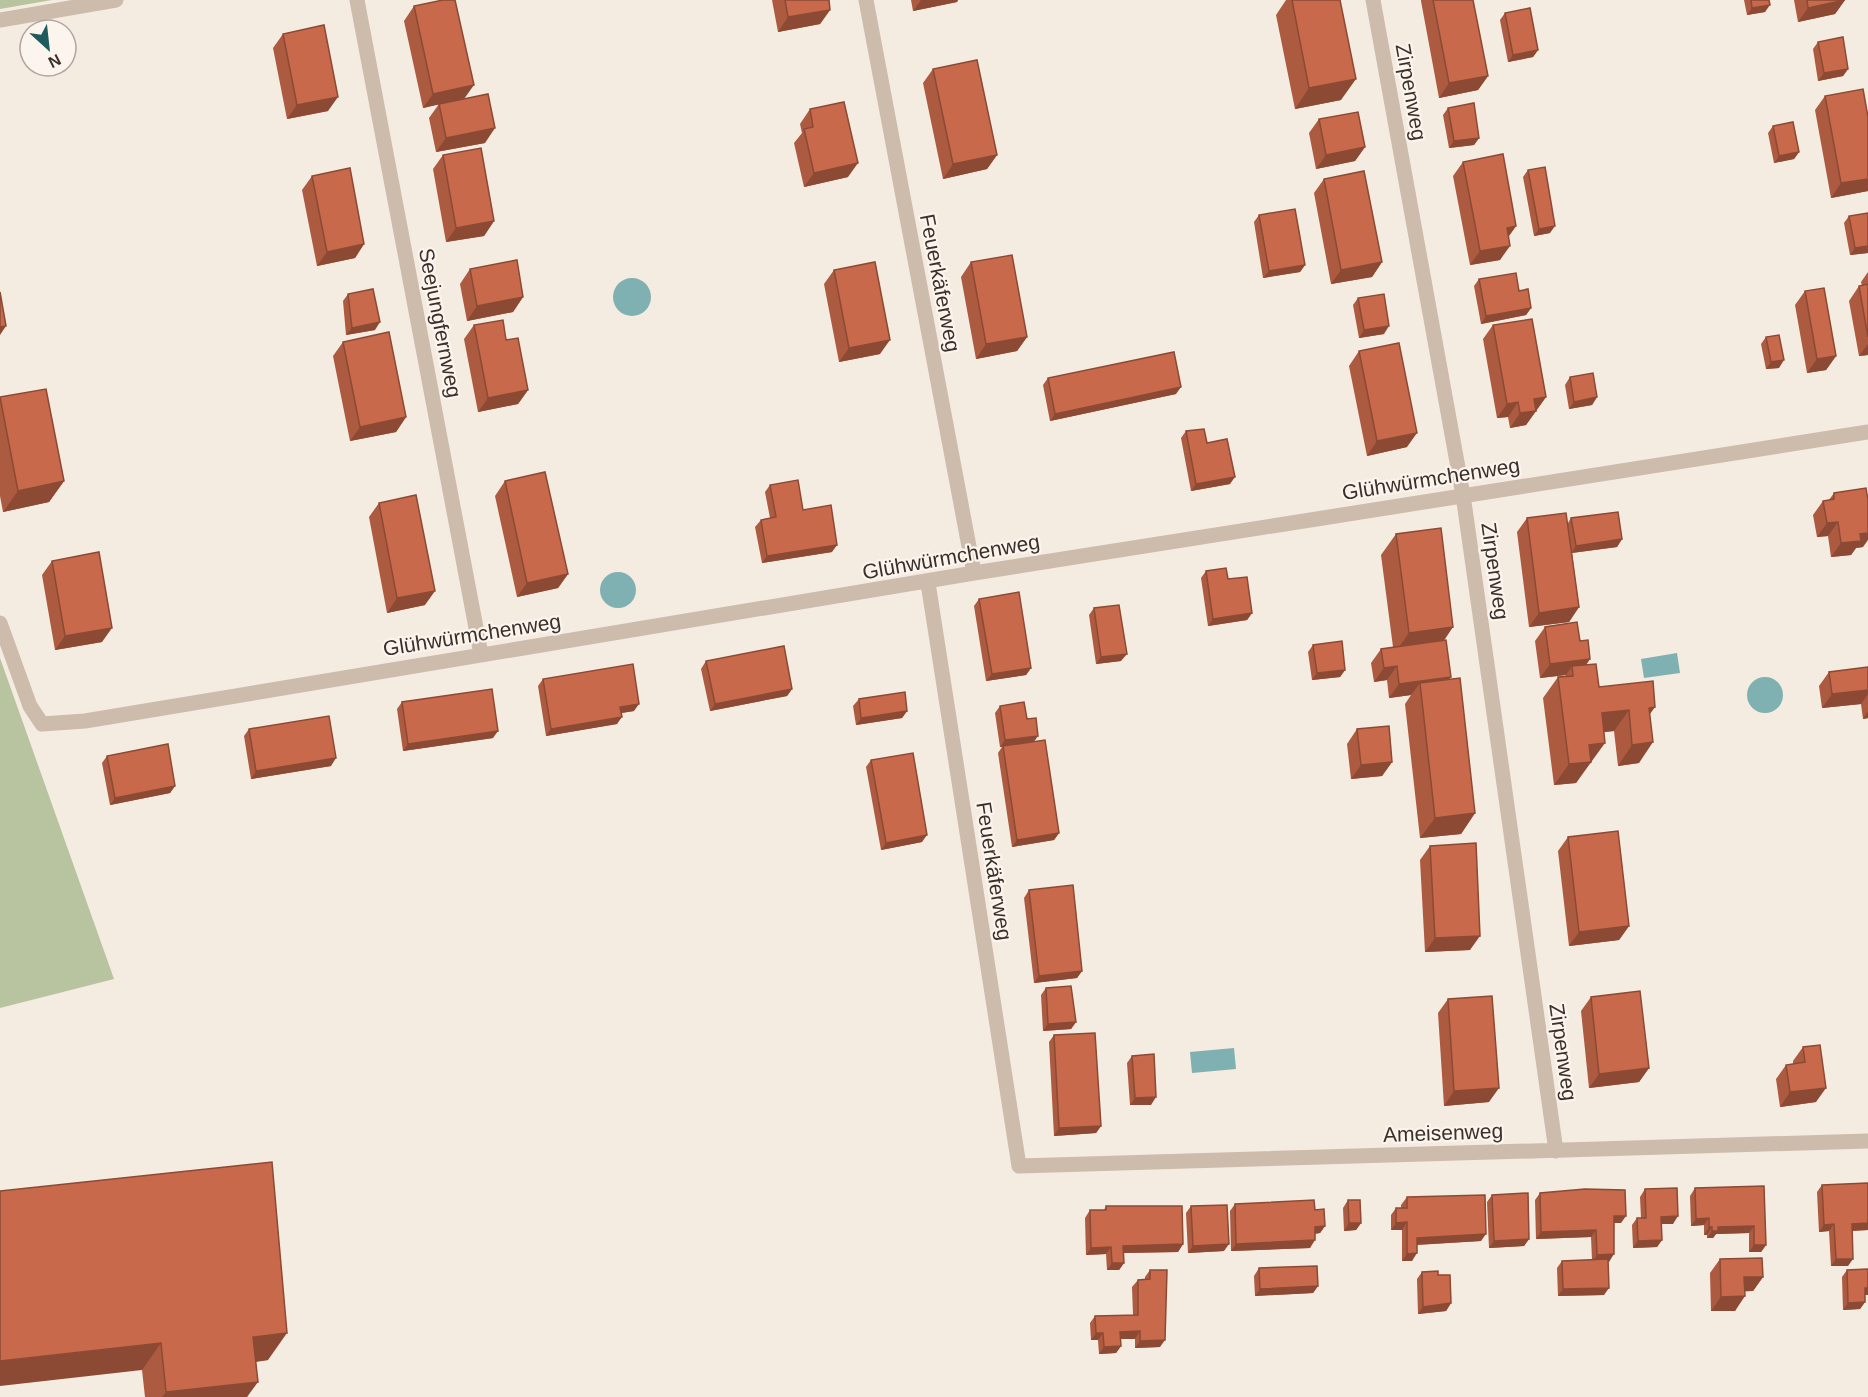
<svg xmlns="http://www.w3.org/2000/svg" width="1868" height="1397" font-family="Arial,sans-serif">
	<rect width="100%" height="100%" fill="#f4ebe1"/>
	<path fill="#b8c4a0" d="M0,0H52L0,9Z
		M0,658L114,979L0,1008Z"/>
	<path fill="#7fb0b2" d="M613 297a19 19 0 1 1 38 0a19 19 0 1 1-38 0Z
		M600 590a18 18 0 1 1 36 0a18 18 0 1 1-36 0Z
		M1677,653L1680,673L1644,678L1641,659Z
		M1747 695a18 18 0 1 1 36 0a18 18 0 1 1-36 0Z
		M1234,1048L1236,1069L1192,1073L1190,1052Z"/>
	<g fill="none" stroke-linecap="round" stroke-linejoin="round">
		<path stroke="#cdbbac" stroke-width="15" d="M357,0L481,654
			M866,0L974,573
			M1373,0L1463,495L1556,1151
			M0,20L116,0
			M928,583L1019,1166L1868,1141
			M0,623L30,706L42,724L85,721L974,573L1868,432"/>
	</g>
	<path fill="#ac5a40" d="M772,0H829L830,10L820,24L778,32Z
		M911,0H958L957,2L913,11Z
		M1286,0H1340L1341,100L1295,109L1276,15Z
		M1421,0H1473L1488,76L1478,90L1439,98L1421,1Z
		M1744,0H1769L1765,12L1747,15Z
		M1794,0H1845L1835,14L1798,22Z
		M414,6L464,99L485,143L436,152L429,118L439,104L423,108L404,21Z
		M1505,13L1538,50L1533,57L1508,62L1500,20Z
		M283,34L328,111L287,119L273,48Z
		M1818,42L1848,69L1843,76L1818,81L1813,49Z
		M933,69L997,155L987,169L943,179L923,83Z
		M1825,96L1868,117V191L1831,198L1815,110Z
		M1448,108L1479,138L1474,145L1449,148L1443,115Z
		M810,109L848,177L804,187L794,143L802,133L800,124Z
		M1319,119L1365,147L1355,161L1316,169L1309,133Z
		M1773,126L1799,152L1794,159L1774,163L1768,133Z
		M443,155L494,221L484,236L446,242L433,169Z
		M1463,162L1516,226L1509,236L1500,260L1470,265L1453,176Z
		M1528,170L1550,233L1534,236L1523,177Z
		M312,176L364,244L355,258L317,266L302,190Z
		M1324,179L1382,262L1372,277L1331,284L1314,193Z
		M1259,215L1305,265L1300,272L1263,278L1254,222Z
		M1849,216L1868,253L1850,255L1844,223Z
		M971,262L1027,337L1017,351L976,359L961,277Z
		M470,269L523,297L513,312L467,321L460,284Z
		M834,270L880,354L839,362L824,284Z
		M1868,272V355L1859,356L1849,301L1859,286H1862L1861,282Z
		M1479,279L1519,291L1531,308L1526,315L1481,324L1474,286Z
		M1805,291L1836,356L1826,370L1807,373L1795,305Z
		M348,294L375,330L346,335L343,301Z
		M1358,298L1384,334L1359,338L1353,305Z
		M474,325L506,340L528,390L518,404L478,412L464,339Z
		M1493,325L1546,397L1526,425L1510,428L1508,417L1497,418L1483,339Z
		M1766,337L1779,368L1766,369L1761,344Z
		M343,342L406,417L396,432L350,441L333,356Z
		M1359,351L1407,447L1367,456L1349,366Z
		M1570,377L1597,397L1592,405L1569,409L1565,385Z
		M1048,378L1176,394L1050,421L1043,385Z
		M0,397L64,481L49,502L3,512L0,496Z
		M1186,431L1207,443L1230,484L1191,491L1181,438Z
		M505,481L568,574L558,588L517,597L495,496Z
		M770,485L803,510L832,552L762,563L755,527L761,520L770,518L765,492Z
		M1834,493L1863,547L1856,548L1851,555L1831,557L1828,536L1817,537L1813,515L1823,501L1829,500Z
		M379,503L425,605L387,613L369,517Z
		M1527,518L1568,523L1571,518L1622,539L1617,547L1572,553L1579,607L1569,622L1529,627L1517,532Z
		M1396,534L1444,641L1451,677L1449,679L1475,813L1461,834L1420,838L1405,704L1411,695L1389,698L1387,680L1374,682L1371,663L1381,649L1393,647L1381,555Z
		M52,561L102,642L55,650L42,575Z
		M1206,571L1228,579L1252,613L1247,620L1208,626L1201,578Z
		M979,599L1031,668L1026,675L986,681L974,606Z
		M1094,608L1121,661L1096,664L1089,615Z
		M1545,627L1580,641L1590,659L1586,665L1599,687L1650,714L1639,763L1618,766L1614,731L1604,732L1590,764H1589L1576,783L1554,785L1543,698L1558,677H1564L1566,675L1540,678L1535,641Z
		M1313,645L1345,670L1340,677L1312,680L1308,652Z
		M706,661L792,689L787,696L710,711L701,669Z
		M1868,667V718L1863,719L1861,704L1822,708L1819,686L1829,672Z
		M543,679L634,711L621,713L617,724L546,736L538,686Z
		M859,699L907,711L902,718L856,725L853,706Z
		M402,702L493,738L403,751L397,709Z
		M1000,706L1027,719L1034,741L1059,833L1054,840L1012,847L998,753L1002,747H1000L995,713Z
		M249,729L331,766L251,779L244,736Z
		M1357,729L1392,762L1382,776L1351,779L1347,744Z
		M107,756L175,786L170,793L110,805L102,763Z
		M871,760L922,842L881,850L866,767Z
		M1568,837L1629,926L1619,940L1569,946L1558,851Z
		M1430,846L1470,950L1425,952L1420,860Z
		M1029,890L1082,971L1077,978L1034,983L1024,898Z
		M1046,988L1076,1022L1071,1029L1043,1031L1041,995Z
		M1591,997L1649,1068L1639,1082L1589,1088L1581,1011Z
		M1448,999L1489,1102L1444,1106L1438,1013Z
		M1054,1035L1101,1126L1096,1133L1054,1136L1049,1042Z
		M1803,1047L1816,1102L1780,1107L1776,1079L1786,1065L1793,1064V1061Z
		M1132,1056L1151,1105H1130L1127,1063Z
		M1868,1183V1230L1852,1231L1848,1266H1831L1829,1231L1819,1232L1817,1192L1822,1185Z
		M1764,1186L1766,1245L1761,1252H1749V1233L1716,1234L1713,1238H1707V1235H1704V1225L1691,1226L1690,1196L1695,1188Z
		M1645,1189L1673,1224H1661L1662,1240L1657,1247L1633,1248L1632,1225L1637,1218H1641L1640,1197Z
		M0,1191L268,1360L256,1362L247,1397H145L142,1370Z
		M1540,1193L1621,1223H1614L1609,1262H1608L1604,1295L1558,1296L1557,1268L1562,1261L1592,1260L1591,1237L1536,1239L1535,1200Z
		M1492,1195L1529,1239L1524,1246L1489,1248L1487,1202Z
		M1407,1197L1481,1241L1417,1245L1412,1261H1402V1230H1391V1215L1396,1208H1401V1205Z
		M1348,1200L1361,1223L1356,1230L1344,1231L1343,1208Z
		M1235,1204L1315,1210L1325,1226L1320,1233L1315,1234L1310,1248L1231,1251L1230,1211Z
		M1106,1206L1183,1244L1178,1252L1124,1253V1263L1119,1270H1107L1106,1254L1086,1255L1085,1218L1090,1210H1104Z
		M1191,1206L1224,1251L1188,1253L1186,1213Z
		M1720,1259L1763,1277L1753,1291H1745L1735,1311H1711L1710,1273Z
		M1259,1268L1318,1286L1313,1293L1255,1296L1254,1276Z
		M1150,1270L1160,1347L1135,1348V1339H1121V1346L1116,1353L1099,1354L1098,1340H1091L1090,1323L1095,1316L1133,1315L1132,1287L1138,1280H1145V1277Z
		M1847,1270L1865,1295V1302L1860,1309L1843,1310L1842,1277Z
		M1422,1272L1438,1275L1451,1303L1446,1311L1418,1314L1417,1279Z"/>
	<path fill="#8c4a34" d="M921,0H958L957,2L913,11Z
		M1845,0L1835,14L1798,22L1808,8Z
		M1770,5L1765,12L1747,15L1752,8Z
		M830,10L820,24L778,32L788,17Z
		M1538,50L1533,57L1508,62L1513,55Z
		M1848,69L1843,76L1818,81L1824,73Z
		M1488,76L1478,90L1439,98L1449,83Z
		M1356,79L1341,100L1295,109L1309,88Z
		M474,85L464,99L423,108L433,94Z
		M338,97L328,111L287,119L297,105Z
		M495,128L485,143L436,152L446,138Z
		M1479,138L1474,145L1449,148L1454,141Z
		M1365,147L1355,161L1316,169L1326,155Z
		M1799,152L1794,159L1774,163L1779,156Z
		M997,155L987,169L943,179L953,164Z
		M858,163L848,177L804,187L814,173Z
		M1868,179V191L1831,198L1841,183Z
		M494,221L484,236L446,242L456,228Z
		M1516,226L1506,240L1507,228Z
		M1555,226L1550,233L1534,236L1539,229Z
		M364,244L355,258L317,266L327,252Z
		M1510,246L1500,260L1470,265L1480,251Z
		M1868,246V253L1850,255L1855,248Z
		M1382,262L1372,277L1331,284L1341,270Z
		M1305,265L1300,272L1263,278L1269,271Z
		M523,297L513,312L467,321L477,306Z
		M1531,308L1526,315L1481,324L1486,316Z
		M380,322L375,330L346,335L352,328Z
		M6,326L0,335V327Z
		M1389,326L1384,334L1359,338L1364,330Z
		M1027,337L1017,351L976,359L986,344Z
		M890,340L880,354L839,362L849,348Z
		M1868,344V355L1859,356Z
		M1836,356L1826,370L1807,373L1817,359Z
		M1784,360L1779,368L1766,369L1771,362Z
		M1181,387L1176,394L1050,421L1055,414Z
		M528,390L518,404L478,412L488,398Z
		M1546,397L1526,425L1510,428L1520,413L1534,399Z
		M1597,397L1592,405L1569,409L1574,402Z
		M1518,402L1508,417L1497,418L1507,404Z
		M406,417L396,432L350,441L360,427Z
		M1417,433L1407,447L1367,456L1377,441Z
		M1235,477L1230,484L1191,491L1196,484Z
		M64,481L49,502L3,512L18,491Z
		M1838,522L1828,536L1817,537L1827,523Z
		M1868,533V540L1863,547L1856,548L1851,555L1831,557L1841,543L1860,534Z
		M1622,539L1617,547L1571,553L1576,546Z
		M837,545L832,552L762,563L767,556Z
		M568,574L558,588L517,597L527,583Z
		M435,591L425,605L387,613L397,598Z
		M1579,607L1569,622L1529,627L1539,613Z
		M1252,613L1247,620L1208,626L1213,619Z
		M1453,627L1439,648L1394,654L1409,633Z
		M112,628L102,642L55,650L65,636Z
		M1127,654L1121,661L1096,664L1101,657Z
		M1590,659L1580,673L1572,666L1566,675L1540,678L1550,664Z
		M1397,666L1387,680L1374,682L1384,668Z
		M1031,668L1026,675L986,681L992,674Z
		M1345,670L1340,677L1312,680L1317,673Z
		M1451,677L1441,691L1420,683L1411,695L1389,698L1399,684Z
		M792,689L787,696L710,711L715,704Z
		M1868,690V694L1861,704L1822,708L1832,694Z
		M639,704L634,711L615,714L620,707Z
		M1655,707L1640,728L1649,708Z
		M1629,710L1614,731L1587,734L1602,713Z
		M907,711L902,718L856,725L861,718Z
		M1868,711V718L1863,719Z
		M622,717L617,724L546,736L551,729Z
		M498,731L493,738L403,751L408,744Z
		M1038,736L1033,743L1000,747L1005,740Z
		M1653,742L1639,763L1618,766L1632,745Z
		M1605,743L1576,783L1554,785L1569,764L1589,745Z
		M336,758L331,766L251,779L256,771Z
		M1392,762L1382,776L1351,779L1361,765Z
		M175,786L170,793L110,805L115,798Z
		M1475,813L1461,834L1420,838L1435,818Z
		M1059,833L1054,840L1012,847L1017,840Z
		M927,835L922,842L881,850L886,843Z
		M1629,926L1619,940L1569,946L1579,932Z
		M1480,936L1470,950L1425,952L1435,938Z
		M1082,971L1077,978L1034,983L1039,976Z
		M1076,1022L1071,1029L1043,1031L1048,1024Z
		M1649,1068L1639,1082L1589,1088L1599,1074Z
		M1499,1088L1489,1102L1444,1106L1454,1091Z
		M1826,1088L1816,1102L1780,1107L1790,1092Z
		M1156,1097L1151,1105H1130L1135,1098Z
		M1101,1126L1096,1133L1054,1136L1059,1128Z
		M1614,1216H1626L1621,1223H1608Z
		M1678,1216L1673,1224H1656L1661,1217Z
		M1709,1218L1704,1225L1691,1226L1696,1219Z
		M1407,1222L1402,1230H1391L1396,1223Z
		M1349,1223H1361L1356,1230L1344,1231Z
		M1868,1223V1230L1847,1231L1852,1224Z
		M1834,1224L1829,1231L1819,1232L1824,1225Z
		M1325,1226L1320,1233L1310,1234L1315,1227Z
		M1754,1226L1749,1233L1716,1234L1713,1238H1707L1712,1231L1718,1227Z
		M1709,1227H1712L1707,1235H1704Z
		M1596,1230L1591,1237L1536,1239L1541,1232Z
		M1486,1234L1481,1241L1412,1245L1417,1238Z
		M1529,1239L1524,1246L1489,1248L1494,1241Z
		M1315,1240L1310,1248L1231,1251L1236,1244Z
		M1662,1240L1657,1247L1633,1248L1638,1241Z
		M1183,1244L1178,1252L1118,1253L1123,1246Z
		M1229,1244L1224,1251L1188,1253L1193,1246Z
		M1754,1245H1766L1761,1252H1749Z
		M1111,1247L1106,1254L1086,1255L1091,1248Z
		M1417,1253L1412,1261H1402L1407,1254Z
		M1614,1254L1609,1262H1592L1597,1255Z
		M1836,1259H1853L1848,1266H1831Z
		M1112,1263H1124L1119,1270H1107Z
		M1744,1277H1763L1753,1291L1734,1292Z
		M1318,1286L1313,1293L1255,1296L1260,1289Z
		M1609,1288L1604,1295L1558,1296L1563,1289Z
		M1865,1288H1868V1295H1860Z
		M1745,1296L1735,1311H1711L1721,1297Z
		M1865,1302L1860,1309L1843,1310L1848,1303Z
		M1451,1303L1446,1311L1418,1314L1423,1307Z
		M1140,1331L1135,1339H1115L1120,1332Z
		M287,1333L268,1360L234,1364L253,1337Z
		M1096,1333H1103L1098,1340H1091Z
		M1165,1340L1160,1347L1135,1348L1140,1341Z
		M161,1343L142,1370L0,1386V1361Z
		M1121,1346L1116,1353L1099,1354L1104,1347Z
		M258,1382L247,1397H162L166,1392Z"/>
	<path fill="#c8694b" stroke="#8c4a34" stroke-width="1.5" d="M443,0H455L474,85L433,94L414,6Z
		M785,0H829L830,10L788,17Z
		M1292,0H1340L1356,79L1309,88Z
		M1433,0H1473L1488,76L1449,83Z
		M1751,0H1769L1770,5L1752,8Z
		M1807,0H1845L1808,8Z
		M1530,8L1538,50L1513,55L1505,13Z
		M324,25L338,97L297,105L283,34Z
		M1843,37L1848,69L1824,73L1818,42Z
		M977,60L997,155L953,164L933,69Z
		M1863,89L1868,117V179L1841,183L1825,96Z
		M488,94L495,128L446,138L439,104Z
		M844,102L858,163L814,173L804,129L813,127L810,109Z
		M1474,103L1479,138L1454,141L1448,108Z
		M1358,112L1365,147L1326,155L1319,119Z
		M1793,122L1799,152L1779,156L1773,126Z
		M481,148L494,221L456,228L443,155Z
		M1503,154L1516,226L1507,228L1510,246L1480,251L1463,162Z
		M1545,167L1555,226L1539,229L1528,170Z
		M350,168L364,244L327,252L312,176Z
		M1364,171L1382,262L1341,270L1324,179Z
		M1295,209L1305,265L1269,271L1259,215Z
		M1868,213V246L1855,248L1849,216Z
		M1012,255L1027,337L986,344L971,262Z
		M517,260L523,297L477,306L470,269Z
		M875,262L890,340L849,348L834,270Z
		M1516,273L1519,291L1528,289L1531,308L1486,316L1479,279Z
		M1868,284V337L1859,286Z
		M1824,288L1836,356L1817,359L1805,291Z
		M373,289L380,322L352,328L348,294Z
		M0,292L6,326L0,327Z
		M1384,294L1389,326L1364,330L1358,298Z
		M1532,319L1546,397L1534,399L1536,411L1520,413L1518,402L1507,404L1493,325Z
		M503,320L506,340L518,338L528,390L488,398L474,325Z
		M389,332L406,417L360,427L343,342Z
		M1779,335L1784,360L1771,362L1766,337Z
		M1399,343L1417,433L1377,441L1359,351Z
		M1174,352L1181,387L1055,414L1048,378Z
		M1593,373L1597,397L1574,402L1570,377Z
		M46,389L64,481L18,491L0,397Z
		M1204,429L1207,443L1227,439L1235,477L1196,484L1186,431Z
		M545,472L568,574L527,583L505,481Z
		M798,480L803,510L831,505L837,545L767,556L761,520L776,517L770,485Z
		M1866,488L1868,500V533L1860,534L1861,541L1841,543L1838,522L1827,523L1823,501L1834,499V493Z
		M416,495L435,591L397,598L379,503Z
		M1618,512L1622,539L1576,546L1571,518Z
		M1566,513L1579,607L1539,613L1527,518Z
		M1441,528L1453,627L1409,633L1396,534Z
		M99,552L112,628L65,636L52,561Z
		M1226,568L1228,579L1247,577L1252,613L1213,619L1206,571Z
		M1019,592L1031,668L992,674L979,599Z
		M1119,605L1127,654L1101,657L1094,608Z
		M1577,622L1580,641L1588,640L1590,659L1550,664L1545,627Z
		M1446,640L1451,677L1399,684L1397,666L1384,668L1381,649Z
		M1342,641L1345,670L1317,673L1313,645Z
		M784,646L792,689L715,704L706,661Z
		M633,664L639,704L620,707L622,717L551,729L543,679Z
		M1596,664L1599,687L1653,681L1655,707L1649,708L1653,742L1632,745L1629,710L1602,713L1605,743L1589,745L1591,762L1569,764L1558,677L1573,676L1572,666Z
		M1868,667V690L1832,694L1829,672Z
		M1460,678L1475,813L1435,818L1420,683Z
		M492,689L498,731L408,744L402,702Z
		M905,692L907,711L861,718L859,699Z
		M1024,702L1027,719L1036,718L1038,736L1005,740L1000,706Z
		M329,716L336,758L256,771L249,729Z
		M1389,726L1392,762L1361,765L1357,729Z
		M1045,740L1059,833L1017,840L1003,746Z
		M168,744L175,786L115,798L107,756Z
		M913,753L927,835L886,843L871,760Z
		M1618,831L1629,926L1579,932L1568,837Z
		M1476,843L1480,936L1435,938L1430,846Z
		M1073,885L1082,971L1039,976L1029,890Z
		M1071,986L1076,1022L1048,1024L1046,988Z
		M1640,991L1649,1068L1599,1074L1591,997Z
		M1492,996L1499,1088L1454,1091L1448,999Z
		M1095,1033L1101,1126L1059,1128L1054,1035Z
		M1820,1045L1826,1088L1790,1092L1786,1065L1805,1062L1803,1047Z
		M1154,1054L1156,1097L1135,1098L1132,1056Z
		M272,1162L287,1333L253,1337L258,1382L166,1392L161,1343L0,1361V1191Z
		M1868,1183V1223L1852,1224L1853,1259H1836L1834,1224L1824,1225L1822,1185Z
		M1764,1186L1766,1245H1754V1226L1718,1227V1231H1712V1227H1709V1218L1696,1219L1695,1188Z
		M1677,1188L1678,1216L1661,1217L1662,1240L1638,1241L1637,1218H1646L1645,1189Z
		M1585,1189L1625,1190L1626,1216H1614V1254L1597,1255L1596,1230L1541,1232L1540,1193Z
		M1528,1193L1529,1239L1494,1241L1492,1195Z
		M1485,1195L1486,1234L1417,1238V1253L1407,1254V1222L1396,1223V1208H1407V1197Z
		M1314,1200L1315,1210L1324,1209L1325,1226L1315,1227V1240L1236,1244L1235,1204Z
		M1348,1200H1360L1361,1223H1349Z
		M1227,1205L1229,1244L1193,1246L1191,1206Z
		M1106,1206H1182L1183,1244L1123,1246L1124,1263H1112L1111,1247L1091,1248L1090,1210H1106Z
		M1762,1258L1763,1277H1744L1745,1296L1721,1297L1720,1259Z
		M1608,1259L1609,1288L1563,1289L1562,1261Z
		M1317,1266L1318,1286L1260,1289L1259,1268Z
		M1868,1269V1288H1865V1302L1848,1303L1847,1270Z
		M1150,1270H1167L1165,1340L1140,1341V1331L1120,1332L1121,1346L1104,1347L1103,1333H1096L1095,1316L1138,1315V1280L1150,1279Z
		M1438,1271V1275H1450L1451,1303L1423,1307L1422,1272Z"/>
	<g text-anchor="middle" stroke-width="4.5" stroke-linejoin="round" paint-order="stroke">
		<g font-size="21" fill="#3b302b" stroke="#fbf5ee">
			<text transform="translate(1411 92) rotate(80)" y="7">Zirpenweg</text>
			<text transform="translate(940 283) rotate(79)" y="7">Feuerkäferweg</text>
			<text transform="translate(440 323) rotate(79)" y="7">Seejungfernweg</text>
			<text transform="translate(1431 479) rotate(-9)" y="7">Glühwürmchenweg</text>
			<text transform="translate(951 557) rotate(-10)" y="7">Glühwürmchenweg</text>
			<text transform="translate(1495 571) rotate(82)" y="7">Zirpenweg</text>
			<text transform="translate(472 635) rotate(-9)" y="7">Glühwürmchenweg</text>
			<text transform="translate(994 871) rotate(81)" y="7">Feuerkäferweg</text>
			<text transform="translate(1563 1052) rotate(82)" y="7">Zirpenweg</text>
			<text transform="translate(1443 1133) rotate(-2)" y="7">Ameisenweg</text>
		</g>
	</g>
	<g transform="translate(48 48) rotate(153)"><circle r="28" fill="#fbf5ee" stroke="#aea6a0" stroke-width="1.5"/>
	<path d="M0-4.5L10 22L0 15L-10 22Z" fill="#1f5a5e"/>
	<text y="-9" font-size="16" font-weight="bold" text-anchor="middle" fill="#3b302b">N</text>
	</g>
</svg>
